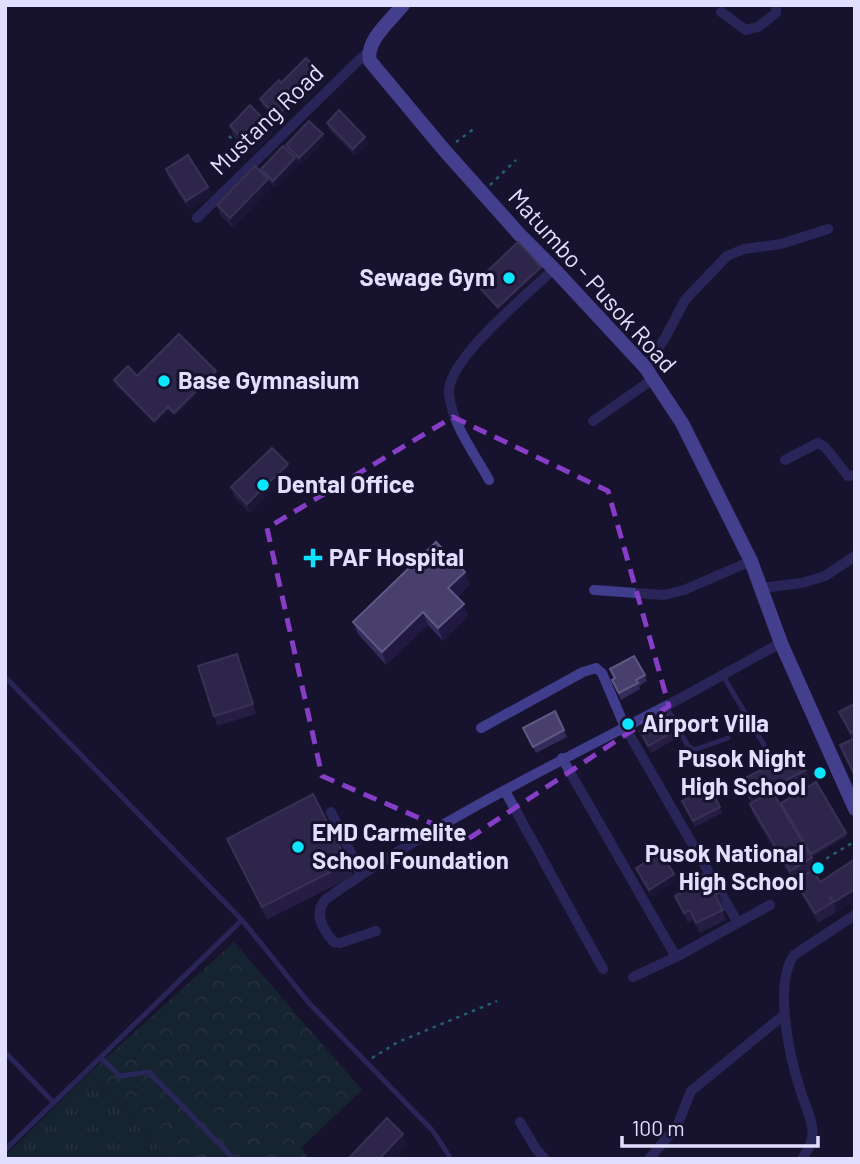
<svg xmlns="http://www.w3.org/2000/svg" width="860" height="1164" font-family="Barlow,sans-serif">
	<defs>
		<pattern id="grass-tufts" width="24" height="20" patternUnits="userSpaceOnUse" patternTransform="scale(1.75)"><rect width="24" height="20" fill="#153836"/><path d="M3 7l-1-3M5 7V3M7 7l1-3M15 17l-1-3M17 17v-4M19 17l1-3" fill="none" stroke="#375454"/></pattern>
		<pattern id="forest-crowns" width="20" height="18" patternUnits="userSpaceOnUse" patternTransform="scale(1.75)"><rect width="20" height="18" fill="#153836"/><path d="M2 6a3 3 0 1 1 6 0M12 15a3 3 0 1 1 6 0" fill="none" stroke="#375454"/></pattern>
	</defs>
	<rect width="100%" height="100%" fill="#17122d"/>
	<path fill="url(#grass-tufts)" d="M89,1073L172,1159H5V1156Z"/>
	<path fill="url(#forest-crowns)" d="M234,942L362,1090L301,1148L309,1159H172L89,1073Z"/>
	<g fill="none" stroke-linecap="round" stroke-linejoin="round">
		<path stroke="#30c1b8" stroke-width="2.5" stroke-dasharray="3.5 5" stroke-linecap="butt" d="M229,136L247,154
			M456,142L475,128
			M490,185L516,160
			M819,863L852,843L855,848
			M372,1058L398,1042L497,1001"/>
		<path stroke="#403d8c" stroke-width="5" d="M722,674L764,745
			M5,677L242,920L309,1003L433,1131L451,1159
			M666,706L688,746L694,750L728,738
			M5,1052L54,1103
			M101,1058L120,1076L149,1072L234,1159
			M5,1150L242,920"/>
		<path stroke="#403d8c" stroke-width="10" d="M721,12L746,30L758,27L776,13V5
			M197,218L361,58L368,53
			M645,367L665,338L685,300L727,256L744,249L781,244L828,229
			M593,421L653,379
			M785,460L818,443L825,447L848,476L855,475
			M489,480C475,454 451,423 449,393C446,360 530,292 554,269
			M761,588L802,583L825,576L855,556
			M594,590L664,595L684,590L751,561
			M481,728L583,672L596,668L602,673L625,727L738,923
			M562,758L676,957
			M505,791L603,969
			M331,812L361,874
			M376,931L340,943L334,942C322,929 313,913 326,899C432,824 549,767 664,707C703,687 741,664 781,643
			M633,977L676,957L770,905
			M520,1122L536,1149L545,1159
			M649,1159L677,1126L691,1091L785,1014
			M802,1159C806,1153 811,1146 812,1139C815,1124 805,1106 801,1092C790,1059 773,985 794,955L855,915"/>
		<path stroke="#7975ff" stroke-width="14" d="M403,5C391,20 365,41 370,61L445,151L520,235L554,269L645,367L682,423L751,561L781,643L855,809"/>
	</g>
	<path fill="#352b5b" d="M325,81L300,106L296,103L290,109L291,112L284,118L281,116L276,121L262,105L260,99L281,83Z
		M327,123L365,137L368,144L355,156L329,129Z
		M269,125L273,134L252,155L233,136L230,126Z
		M323,134L325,140L301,164L296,159L298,165L275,188L268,181L271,188L233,228L220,215L217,205L262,173L261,169L288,151L286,145Z
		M166,169L208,187L212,196L189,210L169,178Z
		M542,270L499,311L477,286L475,283Z
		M216,371L217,374L175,416L169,410L155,424L115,384L114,380L137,376Z
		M291,473L250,513L234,497L231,487Z
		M470,584L457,597L468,616L443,641L428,625L386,665L358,634L353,622Z
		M237,654L256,714L217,726L214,716Z
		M610,669L645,675L647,681L639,686L640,689L621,700L614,686L612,680L614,679Z
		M855,706V778L840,745L852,739L843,721L839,712Z
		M523,728L564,730L567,737L536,753Z
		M676,730L679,737L651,753L640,731Z
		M806,770L809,779L775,796L812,858L815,867L793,881L753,814L750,804L751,803L741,780Z
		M682,801L720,807L722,813L695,827Z
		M781,803L846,833L847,836L812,857Z
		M227,839L348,863L353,876L267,920L232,851Z
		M855,859L838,912L835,908L836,912L818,923L799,890L795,881L820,882Z
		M636,868L674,874L676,881L651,896L638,874Z
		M710,885L719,893L723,902L720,904L726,920L700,933L693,920L688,923L675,896Z"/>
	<path fill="#211941" d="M323,75L325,81L300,106L297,100Z
		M294,97L296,103L290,109L291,112L284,118L281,112L287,103Z
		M279,110L281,116L276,121L274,114Z
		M269,125L273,134L252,155L249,145Z
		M323,134L325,140L301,164L299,158Z
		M365,137L368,144L355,156L353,149Z
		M295,158L298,165L275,188L273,181Z
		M268,179L271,188L233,228L230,218Z
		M208,187L212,196L189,210L186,201Z
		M541,267L542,270L499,311L498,307Z
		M216,371L217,374L175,416L174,413Z
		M168,407L169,410L155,424L154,421Z
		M288,464L291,473L250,513L247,504Z
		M465,572L470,584L453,600L448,588Z
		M464,604L468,616L443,641L438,628Z
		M423,612L428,625L386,665L382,652Z
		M674,874L676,881L651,896L649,890Z
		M855,889V900L838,912L834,902Z
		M403,1134L407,1146L396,1159H379Z"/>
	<path fill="#483f6d" stroke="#605884" stroke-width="2" d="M306,58L323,75L297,100L294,97L287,103L289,105L281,112L279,110L274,114L260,99L279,80L281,83Z
		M250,105L269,125L249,145L230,126Z
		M339,110L365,137L353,149L327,123Z
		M309,121L323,134L299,158L286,145Z
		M283,146L295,158L273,181L261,169Z
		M188,155L208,187L186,201L166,169Z
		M255,166L268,179L230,218L217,205Z
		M518,242L541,267L498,307L475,283Z
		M179,334L216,371L174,413L168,407L154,421L114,380L128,366L137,376Z
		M272,448L288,464L247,504L231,487Z
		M436,542L465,572L448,588L464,604L438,628L423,612L382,652L353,622Z
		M237,654L253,704L214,716L198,666Z
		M634,656L645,675L636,680L638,683L619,693L612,680L615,678L610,669Z
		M854,704L855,706V730L851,733L839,712Z
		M555,711L564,730L533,747L523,728Z
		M668,715L676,730L648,746L640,731Z
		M855,738V776L840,745Z
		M797,752L806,770L750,798L741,780Z
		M816,782L846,833L811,854L781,803Z
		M710,787L720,807L693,821L682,801Z
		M772,791L812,858L790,871L750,804Z
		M313,794L348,863L262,907L227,839Z
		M661,853L674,874L649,890L636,868Z
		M855,859V889L834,902L829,896L833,902L815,913L795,881L813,870L820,882Z
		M704,874L710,885L715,883L719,893L715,895L723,910L696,923L690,910L684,913L675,896L681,892L678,887Z
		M387,1118L403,1134L379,1159H348Z"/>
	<path d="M0 0H860V1164H0ZM453,417L608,491L669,706L468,839L322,776L267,528Z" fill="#17122d" fill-opacity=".55" fill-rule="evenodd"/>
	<path fill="none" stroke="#853ec5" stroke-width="5" stroke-dasharray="14 9" stroke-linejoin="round" d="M453,417L608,491L669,706L468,839L322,776L267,528Z"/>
	<g fill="#0ae6ff" stroke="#17122d" stroke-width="2.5">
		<circle cx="509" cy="278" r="7"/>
		<circle cx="164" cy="381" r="7"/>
		<circle cx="263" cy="485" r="7"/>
		<path d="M309.5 547.5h7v7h7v7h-7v7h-7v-7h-7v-7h7z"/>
		<circle cx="628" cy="724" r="7"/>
		<circle cx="820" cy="773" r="7"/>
		<circle cx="298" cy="847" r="7"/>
		<circle cx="818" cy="868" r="7"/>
	</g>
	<g text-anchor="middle" stroke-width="6" stroke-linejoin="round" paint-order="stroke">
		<g font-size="24" fill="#e2deff" stroke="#17122d">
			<text transform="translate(267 120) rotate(-44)" y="8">Mustang Road</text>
			<text transform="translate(592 281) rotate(48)" y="8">Matumbo - Pusok Road</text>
		</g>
		<g font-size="24" font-weight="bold" fill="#e2deff" stroke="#17122d" text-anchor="start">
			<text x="495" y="286" text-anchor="end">Sewage Gym</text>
			<text x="178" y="389">Base Gymnasium</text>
			<text x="277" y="493">Dental Office</text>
			<text x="329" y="566">PAF Hospital</text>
			<text x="642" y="732">Airport Villa</text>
			<text x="806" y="767" text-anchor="end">Pusok Night<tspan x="806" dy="28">High School</tspan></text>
			<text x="312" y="841">EMD Carmelite<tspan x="312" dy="28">School Foundation</tspan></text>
			<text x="804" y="862" text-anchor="end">Pusok National<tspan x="804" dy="28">High School</tspan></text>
		</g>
	</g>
	<rect width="860" height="1164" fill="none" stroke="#e2deff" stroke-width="14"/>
	<path d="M622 1136v10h196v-10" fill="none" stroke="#e2deff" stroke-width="3.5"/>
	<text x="632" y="1136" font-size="21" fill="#e2deff" stroke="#17122d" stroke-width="5" paint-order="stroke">100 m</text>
</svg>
